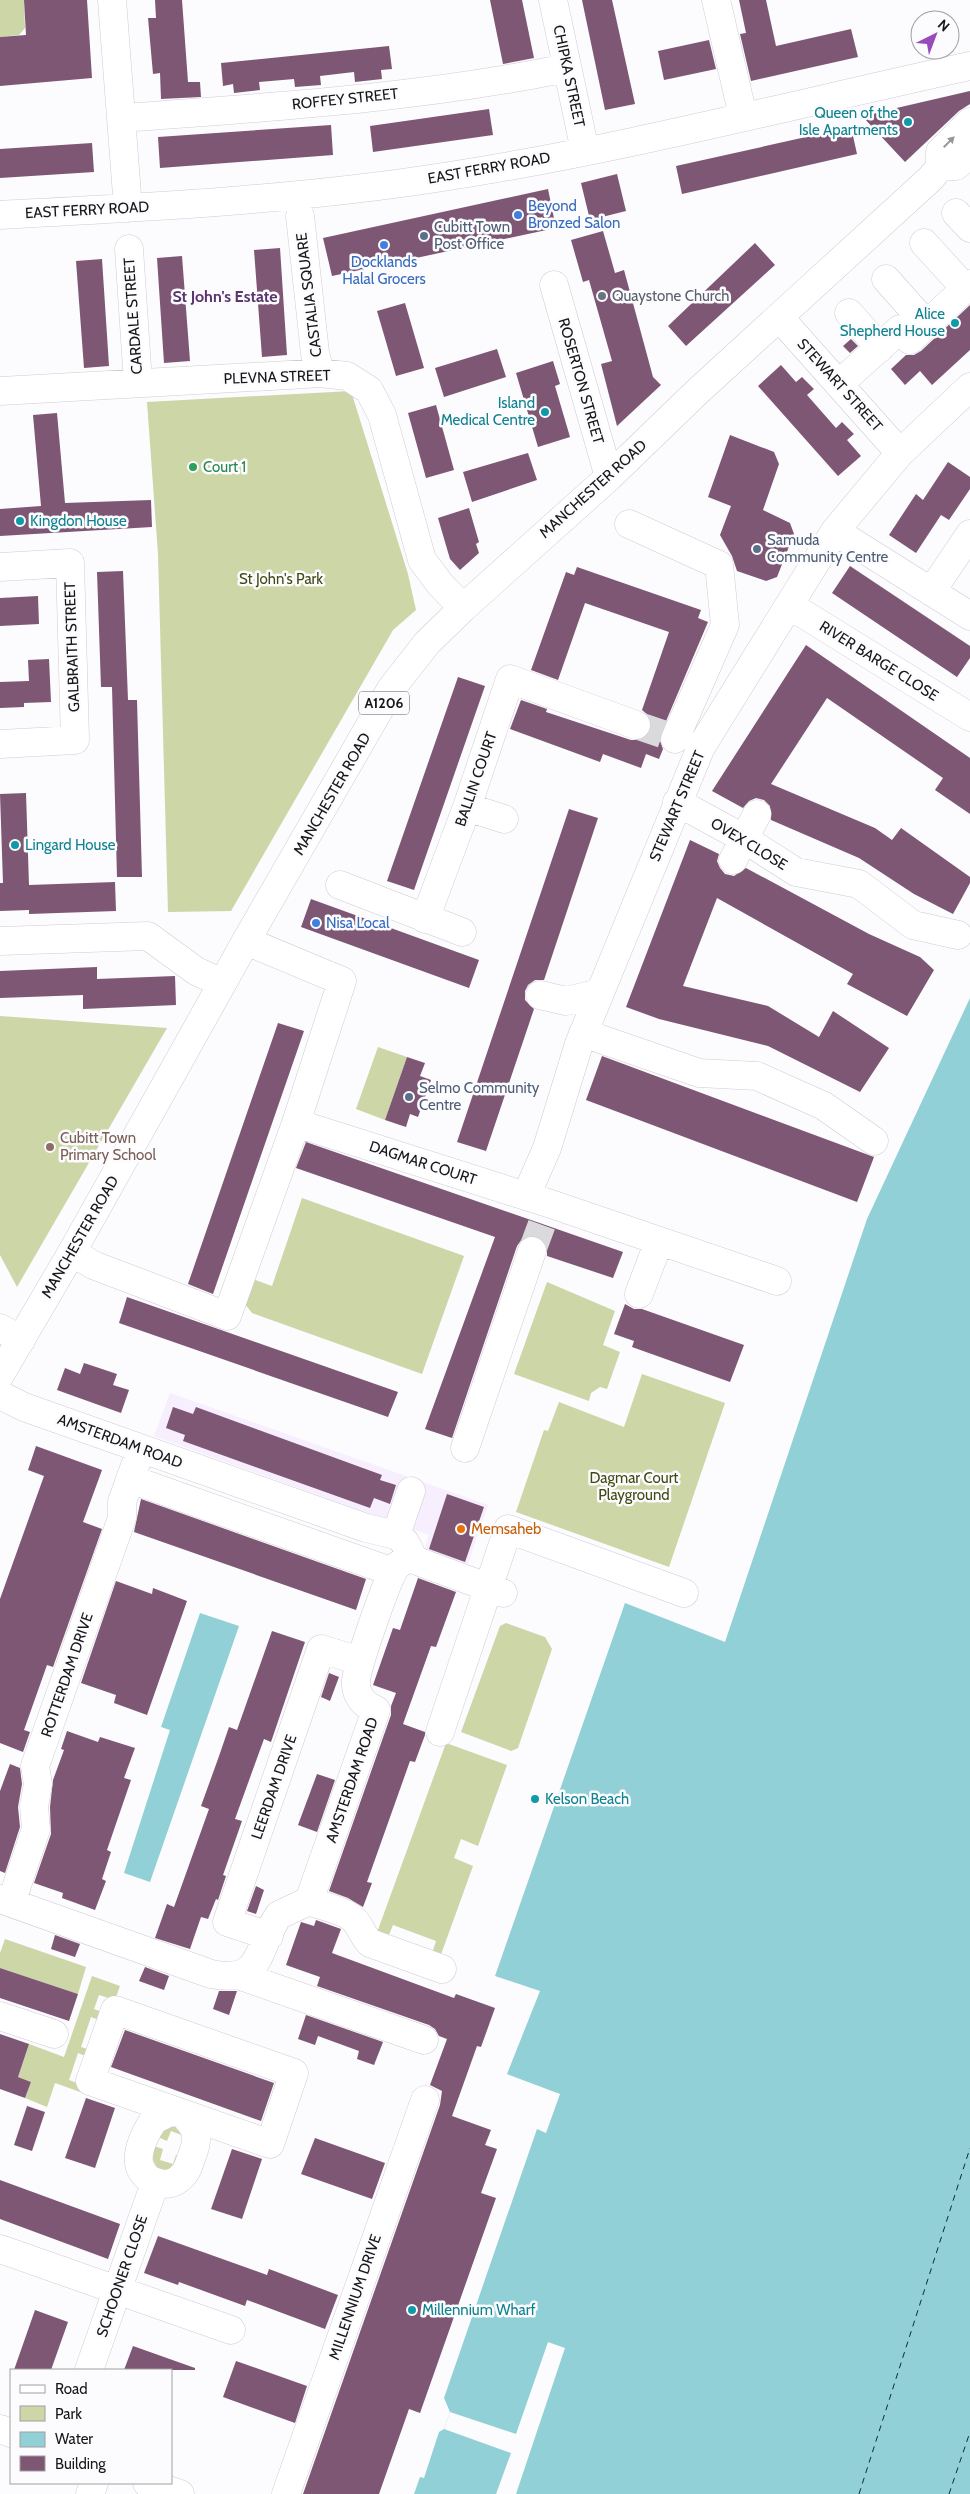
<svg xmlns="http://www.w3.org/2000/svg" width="970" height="2494" font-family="Cabin,sans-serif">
	<rect width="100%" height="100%" fill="#fcfbfe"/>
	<path fill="#f7eefe" d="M170,1393L488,1505L468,1564L424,1549L429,1535L154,1436Z"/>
	<path fill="#ccd6a6" d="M0,0H24L25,28L19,35L0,37Z
		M351,391L408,574L416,610L393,630L231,911L168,912L158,554L147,402Z
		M0,1016L167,1028L17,1287L0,1255Z
		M378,1047L407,1057L385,1120L356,1109Z
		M302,1198L464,1256L422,1374L252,1313L245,1304L250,1278L272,1286Z
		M547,1282L615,1311L603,1345L620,1352L607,1389L600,1387L591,1393L589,1401L514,1374Z
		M642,1374L725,1403L669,1567L516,1512L544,1430L548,1431L559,1402L624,1427Z
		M506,1623L545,1637L552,1649L518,1748L511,1751L461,1732L500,1626Z
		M446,1743L507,1765L478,1846L461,1839L454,1858L473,1866L439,1960L431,1957L436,1941L393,1925L386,1942L375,1938Z
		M5,1939L86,1967L78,1994L0,1968V1953Z
		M92,1976L120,1986L115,2000L99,1995L94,2009L108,2014L104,2022L91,2017L81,2047L94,2051L91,2058L78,2053L69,2080L140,2107L139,2113L55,2083L47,2107L25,2098L31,2082L18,2077L29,2044L64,2057Z
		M182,2124L188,2148L181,2145L184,2136L171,2131L167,2141L158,2137L164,2127Z
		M154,2146L163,2149L160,2160L173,2164L176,2155L184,2158L170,2173L157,2168L152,2158Z"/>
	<path fill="#90d0d6" d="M970,998V2494H414L420,2477L424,2478L439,2432L444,2429L450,2412L444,2398L537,2129L546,2133L560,2094L507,2074L540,1991L495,1976L625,1603L725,1642L867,1219Z
		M200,1613L239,1626L150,1882L124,1873L170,1730L161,1727Z"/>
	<path fill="#fcfbfe" d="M548,2342L565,2348L516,2494H496L511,2453L444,2429L450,2412L516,2434Z"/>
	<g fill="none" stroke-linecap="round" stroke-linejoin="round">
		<path stroke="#0d2e31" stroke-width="1" stroke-dasharray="6 5" stroke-linecap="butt" d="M859,2494L970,2148
			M949,2494L970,2432"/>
	</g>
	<path fill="#7d5774" d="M24,0H87L92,78L0,86V37L26,35Z
		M155,0H182L188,82H200L201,97L161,99L160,73L153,74L148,18H156Z
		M490,0H522L534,58L503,64Z
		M582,0H612L635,104L605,110Z
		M739,0H766L776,46L851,29L858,57L751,81L740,34L746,33Z
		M709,40L716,69L664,80L658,51Z
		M389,46L392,69L381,70L382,79L355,82L354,72L320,76L321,85L295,87L294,79L259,82L260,90L234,93L233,84L223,86L221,63Z
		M970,91V104L959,111L905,162L862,116Z
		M489,109L493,135L373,152L370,126Z
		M331,125L333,155L160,168L158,137Z
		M851,127L857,154L682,194L676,166Z
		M92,143L94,172L0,178V149Z
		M617,174L626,211L590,220L581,183Z
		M548,189L556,228L332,276L323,238Z
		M603,231L615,273L624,270L653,377L661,385L617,426L601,364L612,361L589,280L583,282L571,240Z
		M755,243L775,265L686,346L668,326Z
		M280,248L287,355L262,357L254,250Z
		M182,256L190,361L164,363L157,258Z
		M102,259L109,366L84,368L76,261Z
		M405,303L424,368L396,376L377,311Z
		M970,305V350L932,385L920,371L905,385L891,369L906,355H914L921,351Z
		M851,339L858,346L850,353L843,346Z
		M497,349L506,377L444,397L435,368Z
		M553,361L560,384L555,386L570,437L538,447L516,373Z
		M781,365L796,382L802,377L814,389L807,395L836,428L842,422L854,434L847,440L861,456L838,476L758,386Z
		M436,405L454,470L426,478L408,413Z
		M57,413L65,503L151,500L152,527L0,536V509L41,506L33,415Z
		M730,435L774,452L779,464L763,510L790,523L794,534L777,577L766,581L737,571L732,556L720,535L731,506L708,497Z
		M528,453L537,480L472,502L463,472Z
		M948,462L970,477V489L949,520L941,515L916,553L889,535L916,494L923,500Z
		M469,508L479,542L476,544L479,553L460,570L450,559L438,518Z
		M850,566L970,646V658L957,677L832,593Z
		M577,567L701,610L698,618L708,622L661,733L660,741L663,749L659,759L646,754L641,768L603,754L600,762L510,729L521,700L547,709L546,712L631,740H639L646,737L650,731L651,722L648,715L642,710L669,632L585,603L558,680L531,670L566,572L574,575Z
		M123,571L128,700H137L142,877H117L112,687H101L97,572Z
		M38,596L39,624L0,626V598Z
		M806,645L970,758V814L935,790L943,778L827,698L771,784L875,828L892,840L901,828L970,877V883L953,914L914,894L859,858L771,820L770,806L764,800L756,798L749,801L743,808L712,791Z
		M49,659L51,702L24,703V707L0,708V682L29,681L28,660Z
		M458,677L485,686L414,890L387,881Z
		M26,793L29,885L115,882L116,911L29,914V910L0,911V883H3L0,794Z
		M569,809L598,818L544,980H535L528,985L525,991V1000L534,1009L486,1151L457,1142Z
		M690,840L719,854L717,861L720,868L725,874L734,876L746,868L869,934L920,957L934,970L907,1016L847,984L853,974L717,898L683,986L768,1006L819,1037L833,1011L889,1048L860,1092L768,1046L659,1019L626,1007Z
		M311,899L479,960L469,988L301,927Z
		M97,967V979L175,976L176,1005L83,1009V995L0,998V971Z
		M278,1023L304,1031L213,1294L188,1284Z
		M602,1056L874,1157L857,1202L586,1100Z
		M407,1057L425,1063L420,1076L431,1080L418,1117L410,1114L406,1127L385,1120Z
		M306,1142L623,1252L613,1278L547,1256V1248L544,1241L537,1236H529L522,1239L517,1246L452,1438L425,1429L495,1237L296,1168Z
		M127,1297L398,1392L388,1417L119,1323Z
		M625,1304L634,1309H642L744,1345L730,1382L632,1347L634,1341L614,1334Z
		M84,1363L117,1374L113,1385L129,1390L121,1413L57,1390L65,1368L80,1374Z
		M173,1407L193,1414L196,1407L382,1475L380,1480L396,1485L390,1504L374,1498L370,1508L183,1441L185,1435L166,1428Z
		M36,1446L102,1470L83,1522L102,1529L53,1667L47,1665L24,1730L30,1732L23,1752L0,1743V1599L44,1476L28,1470Z
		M447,1494L484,1507L465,1562L429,1549Z
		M141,1499L366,1579L356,1610L134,1532Z
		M418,1578L456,1592L436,1647L431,1646L403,1724L425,1732V1735L415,1762L410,1761L367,1882L372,1883L363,1907L348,1898L329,1891L391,1715V1706L396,1693L373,1685L393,1628L400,1630Z
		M116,1581L152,1594L153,1588L187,1601L147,1715L114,1703L116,1695L81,1683Z
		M272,1631L305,1642L271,1742L264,1739L235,1819L242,1821L223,1875L226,1876L218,1900L216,1899L208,1919L201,1917L190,1949L155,1938L167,1904L174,1907L209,1809L201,1806L218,1759L229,1727L237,1730Z
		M329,1673L339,1677L330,1701L321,1697Z
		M67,1731L98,1742L100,1737L135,1748L124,1778L131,1780L107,1850L111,1852L102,1879L106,1881L95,1910L62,1898L63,1893L34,1883L51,1834L50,1807L53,1780L64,1750L61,1749Z
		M10,1764L20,1768L22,1784L18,1807L20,1827L5,1873L0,1871V1791Z
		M317,1774L335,1780L317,1832L298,1825Z
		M256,1886L264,1890L256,1914L247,1911Z
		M316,1920L341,1929L332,1953L454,1998L456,1994L495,2008L481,2047L477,2046L452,2116L491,2130L485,2145L497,2149L481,2193L496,2198L420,2413L409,2409L379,2494H303L440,2105L442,2091L430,2085L447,2039L439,2036L435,2029L429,2025L317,1986L320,1977L286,1965L301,1922L314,1926Z
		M55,1935L80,1944L75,1957L51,1949Z
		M145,1967L169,1976L164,1990L139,1981Z
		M0,1968L78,1994L69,2021L0,1998Z
		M219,1991H237L229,2015L213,2009Z
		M306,2015L383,2042L374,2065L357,2059L359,2051L318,2036L315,2045L298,2039Z
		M125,2030L274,2083L261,2121L111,2067Z
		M0,2034L29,2044L18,2077L31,2082L25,2098L0,2089Z
		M86,2098L115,2108L95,2168L65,2158Z
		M27,2106L45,2112L32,2151L14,2145Z
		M315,2138L385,2163L372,2199L301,2174Z
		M232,2149L262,2159L242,2219L211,2209Z
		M0,2180L120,2224L108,2259L0,2219Z
		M158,2236L267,2275L269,2269L338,2295L325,2329L247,2300L245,2306L179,2282L178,2285L144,2273Z
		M35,2310L68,2322L51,2370H14Z
		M133,2346L195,2368V2370H124Z
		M236,2361L307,2386L295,2423L223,2397Z"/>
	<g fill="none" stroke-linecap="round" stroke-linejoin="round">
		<path stroke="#dad9dc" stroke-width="28" stroke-dasharray="28 14" stroke-linecap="butt" d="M636,725L668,736
			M532,1251L542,1224"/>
		<g stroke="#d0cbd4" stroke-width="29">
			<path id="minor" d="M112,0L128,208
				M553,0L585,151
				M716,0L743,116
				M122,118C271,107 421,98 567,68
				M956,213L970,228
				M0,215C148,207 296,200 443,177C620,150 795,104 970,66
				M300,216L315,353L320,373
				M924,243L965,288
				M129,249L138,383
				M886,279L926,324
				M554,285L609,477
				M849,313L880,348
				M779,317L900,453
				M839,384L900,329L910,340L970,284
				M0,391L289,375L320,373L347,376L369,390L382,415L422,560L440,584L463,608
				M629,524L719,565L725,625L675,739
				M835,531L970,616
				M0,567L70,563L75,740L0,744
				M931,592L970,534
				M789,605L970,717
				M677,802L743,838L796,872L859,884L913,925L958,935
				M467,807L504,819
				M733,860L757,814
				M340,885L462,932
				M425,919L467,807L510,679L636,725
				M0,941L148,936L196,971L222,983
				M540,995L566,1001L600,993
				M583,1033L699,1073L757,1076L824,1106L874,1141
				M296,1123L551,1204L777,1281
				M526,1196L547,1148L579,1044L701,747L835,531L900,453L970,387
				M72,1252L93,1265L227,1316L296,1123L342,981L246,941
				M639,1294L659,1241
				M0,1328L21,1340
				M0,1395L24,1407L366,1528L396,1535L405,1542L410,1551L409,1558
				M465,1448L532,1251
				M130,1479L393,1572
				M396,1535L411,1491
				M409,1558L503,1593
				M440,1732L508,1529L684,1593
				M0,1899L211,1974C265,1985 256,1946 279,1915L309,1901L376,1710C364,1705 355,1696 356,1681C357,1666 386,1583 394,1570C397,1564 404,1561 409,1558
				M309,1901C321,1906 340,1909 351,1917C360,1923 362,1936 370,1943L442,1969
				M11,1903L36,1829L34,1806L38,1784L35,1766L122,1518V1502L141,1449
				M269,1936L227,1922L321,1649L360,1661
				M241,1976L424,2040
				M115,2010L294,2073L270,2144L90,2081Z
				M0,2016L54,2034
				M170,2112L181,2113C195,2125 200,2135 193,2153C190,2161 188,2171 181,2177C168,2191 142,2182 139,2163C137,2149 146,2131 154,2120Z
				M0,2249L231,2330
				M89,2370L155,2183
				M0,2429L11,2433
				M147,2483L180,2494
				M90,2494L94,2483
				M286,2494L425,2100"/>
		</g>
		<g stroke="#d0cbd4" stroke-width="29">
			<path id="major" d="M940,167L956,166L970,154
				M0,1375L72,1252L246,941L391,689L427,643L463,608L609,477L697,392L931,178L940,167V152L970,122"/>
		</g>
		<use href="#minor" stroke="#fff" stroke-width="28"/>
		<use href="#major" stroke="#fff" stroke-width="28"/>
	</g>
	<defs><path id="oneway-solid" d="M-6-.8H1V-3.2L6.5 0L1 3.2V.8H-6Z" transform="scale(1.25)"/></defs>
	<use fill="#979698" href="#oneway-solid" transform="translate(949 142) rotate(-45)"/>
	<g fill="#0f9aa8" stroke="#fcfbfe" stroke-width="2">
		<circle cx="908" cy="122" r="5"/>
		<circle cx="955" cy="323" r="5"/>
		<circle cx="545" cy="412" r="5"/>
		<circle cx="20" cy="521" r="5"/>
		<circle cx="15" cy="845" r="5"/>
		<circle cx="535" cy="1799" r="5"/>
		<circle cx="412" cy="2310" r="5"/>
	</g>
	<g fill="#3f7fe0" stroke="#fcfbfe" stroke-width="2">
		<circle cx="518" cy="215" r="5"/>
		<circle cx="384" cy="245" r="5"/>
		<circle cx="316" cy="923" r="5"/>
	</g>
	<g fill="#5c6f8a" stroke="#fcfbfe" stroke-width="2">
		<circle cx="424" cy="236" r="5"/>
		<circle cx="757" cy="549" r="5"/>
		<circle cx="409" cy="1097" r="5"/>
	</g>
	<circle fill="#6b7280" stroke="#fcfbfe" stroke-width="2" cx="602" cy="296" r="5"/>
	<circle fill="#2e9e5b" stroke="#fcfbfe" stroke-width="2" cx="193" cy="467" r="5"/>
	<circle fill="#8d6e63" stroke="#fcfbfe" stroke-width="2" cx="50" cy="1147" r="5"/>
	<circle fill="#e8710a" stroke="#fcfbfe" stroke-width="2" cx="461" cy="1529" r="5"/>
	<g text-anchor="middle" stroke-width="5" stroke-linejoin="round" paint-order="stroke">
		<rect fill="#fcfbfe" stroke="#5c5b5e" stroke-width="1" x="359" y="691.5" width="50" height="23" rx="4"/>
		<g font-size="14" font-weight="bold" fill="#181619">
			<text x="384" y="708">A1206</text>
		</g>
		<g font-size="15" fill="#181619" stroke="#fcfbfe">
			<text transform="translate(569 76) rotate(78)" y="5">CHIPKA STREET</text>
			<text transform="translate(345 99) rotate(-6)" y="5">ROFFEY STREET</text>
			<text transform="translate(489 168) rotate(-10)" y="5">EAST FERRY ROAD</text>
			<text transform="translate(87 210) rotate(-3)" y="5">EAST FERRY ROAD</text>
			<text transform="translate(309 295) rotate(-97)" y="5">CASTALIA SQUARE</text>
			<text transform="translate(133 316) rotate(-94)" y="5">CARDALE STREET</text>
			<text transform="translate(277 377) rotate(-2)" y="5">PLEVNA STREET</text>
			<text transform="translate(581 381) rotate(74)" y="5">ROSERTON STREET</text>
			<text transform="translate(840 385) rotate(48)" y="5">STEWART STREET</text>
			<text transform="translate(593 489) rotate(-42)" y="5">MANCHESTER ROAD</text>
			<text transform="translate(72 647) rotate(-92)" y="5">GALBRAITH STREET</text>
			<text transform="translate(879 661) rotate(32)" y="5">RIVER BARGE CLOSE</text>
			<text transform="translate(476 779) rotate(-71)" y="5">BALLIN COURT</text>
			<text transform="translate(332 794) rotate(-60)" y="5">MANCHESTER ROAD</text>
			<text transform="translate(677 806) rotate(-67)" y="5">STEWART STREET</text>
			<text transform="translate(749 844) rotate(31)" y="5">OVEX CLOSE</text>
			<text transform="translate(423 1163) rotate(18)" y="5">DAGMAR COURT</text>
			<text transform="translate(80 1237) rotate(-60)" y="5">MANCHESTER ROAD</text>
			<text transform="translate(120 1441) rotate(20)" y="5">AMSTERDAM ROAD</text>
			<text transform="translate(67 1675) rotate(-71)" y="5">ROTTERDAM DRIVE</text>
			<text transform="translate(352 1780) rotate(-71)" y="5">AMSTERDAM ROAD</text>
			<text transform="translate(274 1787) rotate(-71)" y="5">LEERDAM DRIVE</text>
			<text transform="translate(122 2276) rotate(-71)" y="5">SCHOONER CLOSE</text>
			<text transform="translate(355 2297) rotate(-71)" y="5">MILLENNIUM DRIVE</text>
		</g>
		<g font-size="15" fill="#0d838f" stroke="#fcfbfe" text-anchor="start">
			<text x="898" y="118" text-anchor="end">Queen of the<tspan x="898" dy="17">Isle Apartments</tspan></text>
			<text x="945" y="319" text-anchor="end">Alice<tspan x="945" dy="17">Shepherd House</tspan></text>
			<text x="535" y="408" text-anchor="end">Island<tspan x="535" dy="17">Medical Centre</tspan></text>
			<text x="30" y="526">Kingdon House</text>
			<text x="25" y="850">Lingard House</text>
			<text x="545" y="1804">Kelson Beach</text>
			<text x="422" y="2315">Millennium Wharf</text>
		</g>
		<g font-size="15" fill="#366cbe" stroke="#fcfbfe" text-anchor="start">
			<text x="528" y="211">Beyond<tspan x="528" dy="17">Bronzed Salon</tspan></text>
			<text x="384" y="267" text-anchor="middle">Docklands<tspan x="384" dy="17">Halal Grocers</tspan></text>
			<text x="326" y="928">Nisa Local</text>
		</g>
		<g font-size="15" fill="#4e5e75" stroke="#fcfbfe" text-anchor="start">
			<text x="434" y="232">Cubitt Town<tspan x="434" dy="17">Post Office</tspan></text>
			<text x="767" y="545">Samuda<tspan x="767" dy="17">Community Centre</tspan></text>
			<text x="419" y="1093">Selmo Community<tspan x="419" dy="17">Centre</tspan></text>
		</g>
		<g font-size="15" fill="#5b616d" stroke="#fcfbfe" text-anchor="start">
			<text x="612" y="301">Quaystone Church</text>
		</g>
		<g font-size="15" fill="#27864d" stroke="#fcfbfe" text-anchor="start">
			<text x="203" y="472">Court 1</text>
		</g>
		<g font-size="15" fill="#424a14" stroke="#fcfbfe">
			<text x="281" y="584">St John's Park</text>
			<text x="634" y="1483">Dagmar Court<tspan x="634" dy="17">Playground</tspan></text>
		</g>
		<g font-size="15" fill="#785e54" stroke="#fcfbfe" text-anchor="start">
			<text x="60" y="1143">Cubitt Town<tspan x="60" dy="17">Primary School</tspan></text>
		</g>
		<g font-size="15" fill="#c56008" stroke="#fcfbfe" text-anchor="start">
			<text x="471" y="1534">Memsaheb</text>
		</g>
		<g font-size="16" font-weight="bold" fill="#5b366e" stroke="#fcfbfe">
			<text x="225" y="302">St John's Estate</text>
		</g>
	</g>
	<rect x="10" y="2369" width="162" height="115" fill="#fcfbfe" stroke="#a19fa2"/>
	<rect x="20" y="2385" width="25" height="8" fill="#ffffff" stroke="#a19fa2"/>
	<text x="55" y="2394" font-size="15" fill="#181619">Road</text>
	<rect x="20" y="2406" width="25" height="15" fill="#ccd6a6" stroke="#a19fa2"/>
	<text x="55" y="2419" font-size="15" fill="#181619">Park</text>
	<rect x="20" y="2432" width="25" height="15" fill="#90d0d6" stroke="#a19fa2"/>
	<text x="55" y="2444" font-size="15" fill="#181619">Water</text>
	<rect x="20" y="2456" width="25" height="15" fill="#7d5774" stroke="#a19fa2"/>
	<text x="55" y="2469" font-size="15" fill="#181619">Building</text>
	<g transform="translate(935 35) rotate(42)"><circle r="24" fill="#fcfbfe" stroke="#a19fa2"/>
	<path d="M0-4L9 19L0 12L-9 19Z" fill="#994bbc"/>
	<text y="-8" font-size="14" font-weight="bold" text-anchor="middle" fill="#181619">N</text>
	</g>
</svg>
